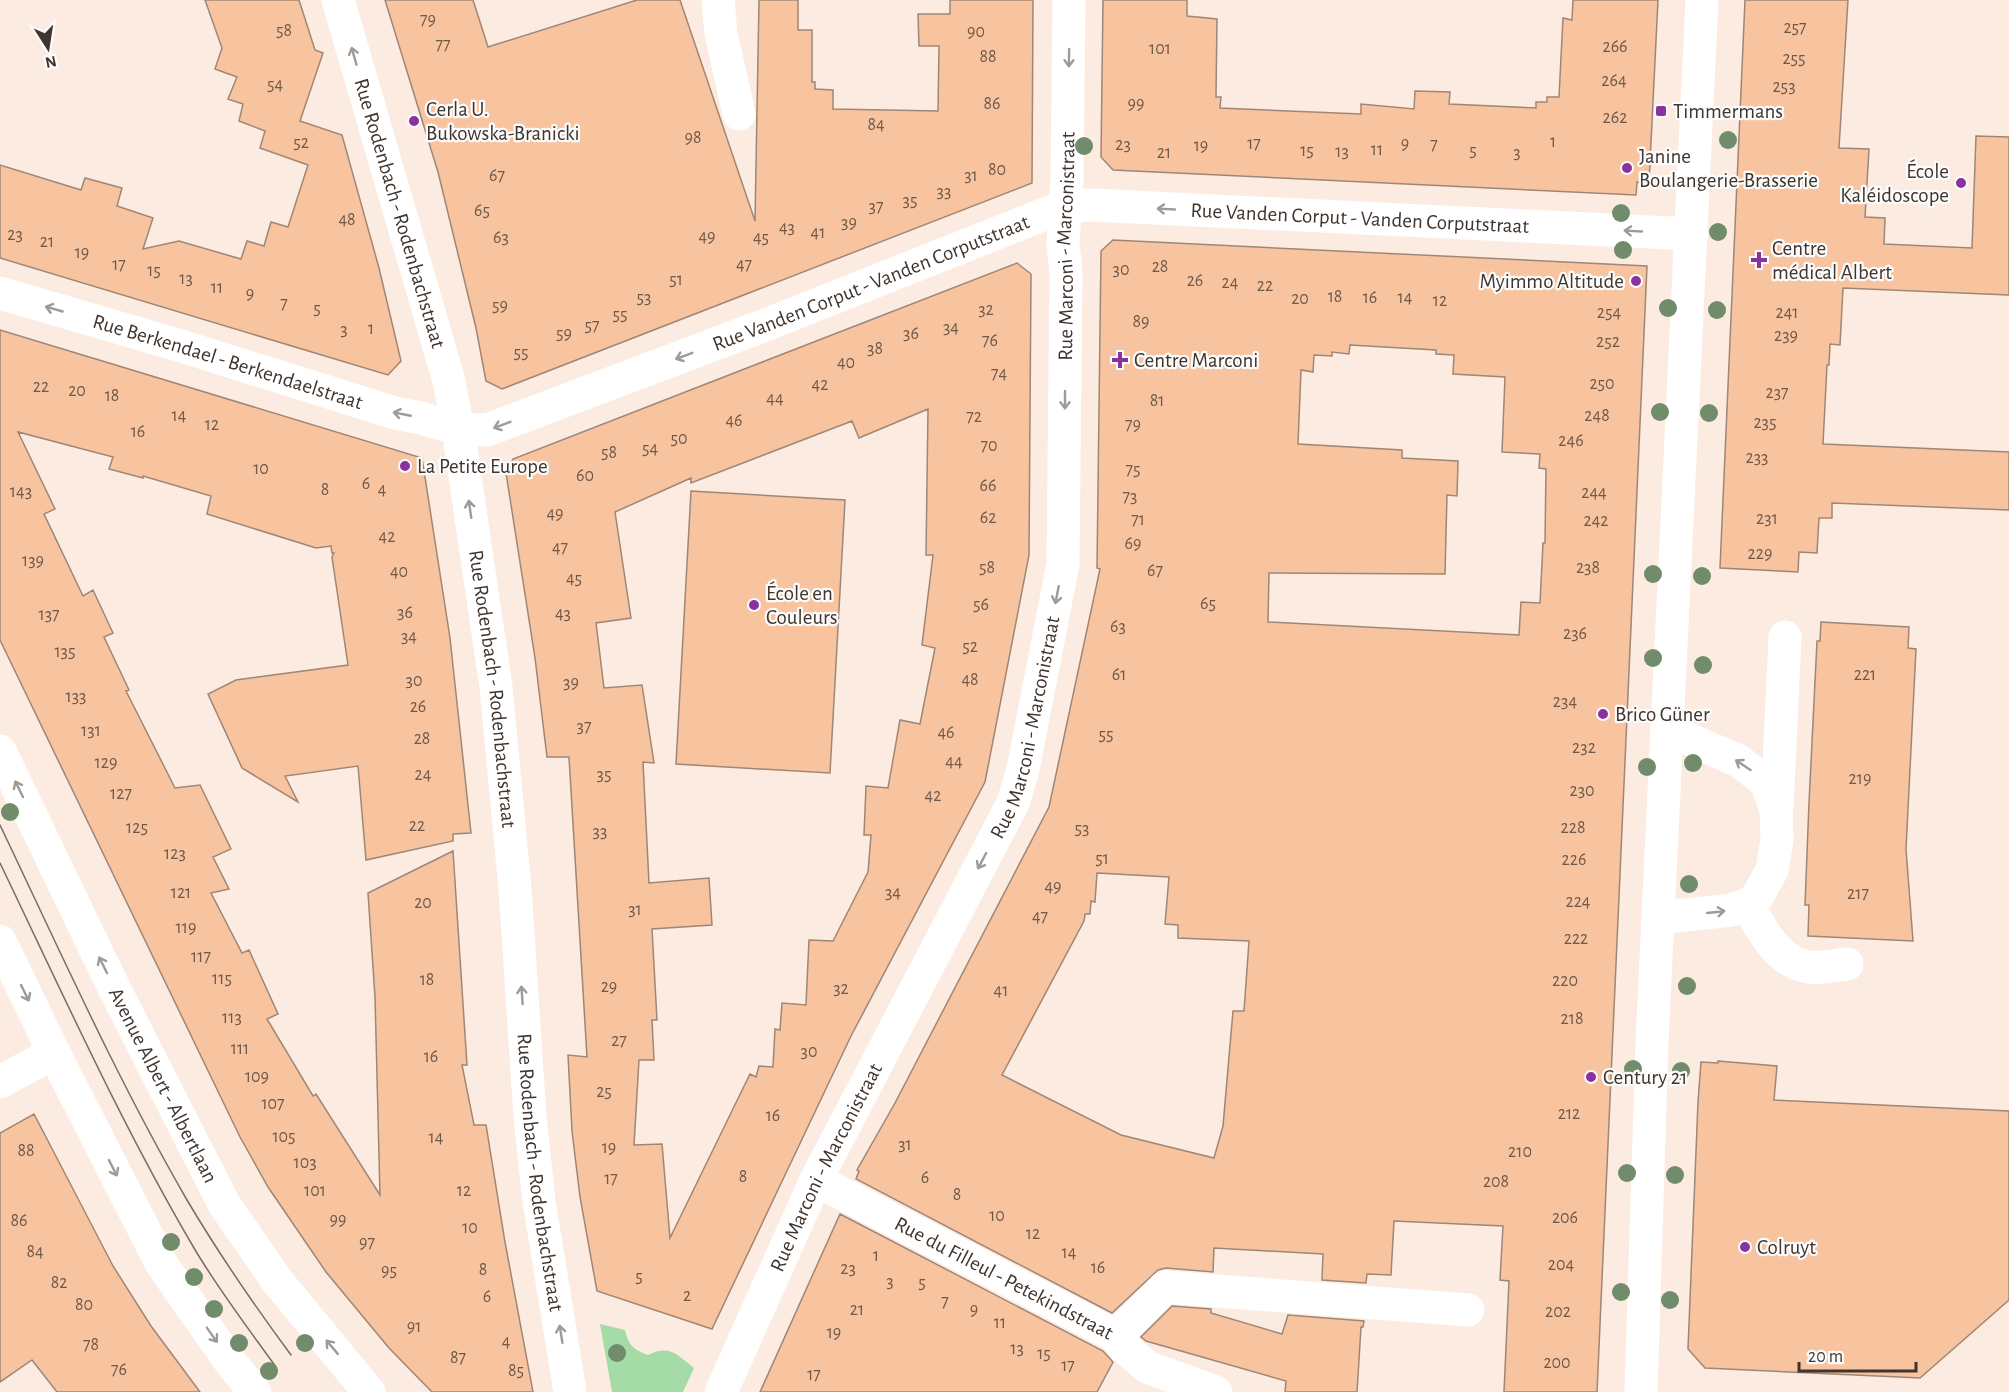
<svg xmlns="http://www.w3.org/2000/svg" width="2009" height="1392" font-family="'Alegreya Sans',sans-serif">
	<rect width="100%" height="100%" fill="#fcebe0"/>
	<path fill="#a5dba7" d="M600,1324L625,1330C628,1345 634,1350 648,1355C670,1344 677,1355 694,1368L683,1392H612Z"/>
	<path fill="#f8c4a0" stroke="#9f8676" stroke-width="1.5" fill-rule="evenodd" d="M205,0H299L315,50L323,53L300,121L342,135L379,268L401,361L388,375L0,258V165L81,190L85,178L122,188L117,206L153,218L143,249L179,241L241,259L247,241L264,246L271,222L288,227L308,165L260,148L265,131L239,121L243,104L228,99L237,77L215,69L222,48Z
		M385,0H473L488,47L637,0H680L755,221L759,0H798V30H812V82H815V89L833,90V109L938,111L939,46H919L918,14H950V0H1033L1032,183L502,389L486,381L476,328L438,172Z
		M1103,0H1187V16L1217,19L1216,97H1221L1220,108L1361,114V104L1414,109L1415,91L1450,92L1449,104L1536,108V102H1547V97H1559L1563,18L1572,20L1573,0H1658L1649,183L1637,182L1636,195L1113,170L1101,157Z
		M1745,0H1848L1839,148L1869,149L1865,217L1885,218L1884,244L1972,248L1976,136L2009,137V295L1843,288L1840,345L1830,344L1829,365H1827L1823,444L2009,452V510L1832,503V518H1819L1817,553L1799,552L1798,572L1720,568Z
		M1113,240L1647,266L1597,1392H1504L1509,1281L1500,1280L1503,1226L1394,1221L1391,1275L1367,1274L1366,1283L1322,1280L1323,1254L1214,1248L1213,1272L1166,1268L1158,1270L1112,1313L856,1179L859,1171L857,1170L895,1103L1049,807L1100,569L1097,568L1101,251ZM1350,345L1436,350V354L1454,355L1453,374L1505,377L1502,452L1540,454L1539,468L1546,469L1545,543H1543L1540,603L1521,602L1519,635L1268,622L1269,573L1445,574L1447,495L1457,496L1458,461L1402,458V450L1298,444L1301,370L1313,372L1314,355L1332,356V352L1349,354ZM1097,873L1169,877L1165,924L1178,925V938L1249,941L1244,1011H1233L1223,1126L1214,1158L1121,1135L1002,1075L1084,921L1085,914H1090L1091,901L1095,902Z
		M1017,263L1031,274L1029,555L985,782L851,1036L712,1329L597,1291L580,1197L572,1131L568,1055L587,1057L569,757H547L535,658L506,473L513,459ZM928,409L926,555H933L922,645L935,648L920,724L900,720L888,788L866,786L864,835H871L868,872L833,941L809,940L806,1005L782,1003L780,1030L775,1029L773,1067L759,1066L756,1077L750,1074L670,1238L662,1144L634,1145L639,1060H654L652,1020H657L652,929L712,925L709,878L649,883L643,762L654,763L642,685L604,688L596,623L631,618L615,512L691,478V483L852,421L859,438Z
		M0,330L422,458L450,638L471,833L453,834V841L366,860L358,766L285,776L298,802L242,768L208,694L236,680L348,665L332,557L334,553H332L331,546L316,548L207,514L211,496L143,476V478L109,469L113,457L18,432L55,509L44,514L83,596L93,590L113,633L104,637L129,690L126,691L175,788L200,785L231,849L213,857L229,889L211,893L242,953L249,950L278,1014L267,1019L313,1096L316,1094L380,1195L375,997L368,893L453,851L467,1065H462L474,1125H486L505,1242L533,1392H432L389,1348L326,1272L268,1187L240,1137L0,640Z
		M691,491L845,500L830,773L676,764Z
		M1821,622L1909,627L1908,648L1916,649L1906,849L1913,941L1808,936L1809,905H1805L1809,803L1817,641H1820Z
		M1718,1061L1777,1066L1774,1100L2009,1111V1300L1920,1378L1705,1368L1688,1349L1698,1102L1701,1062L1718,1063Z
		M34,1114L113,1266L151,1326L200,1392H57L32,1360L0,1382V1133Z
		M840,1214L1103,1351L1113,1362L1097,1392H760Z
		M1172,1306L1211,1309V1313L1282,1334L1288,1315L1364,1321L1363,1327H1361L1357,1392H1285L1286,1381L1146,1341L1141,1337Z"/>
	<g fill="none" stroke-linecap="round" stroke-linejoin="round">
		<g stroke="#fff" stroke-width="33">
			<path id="s1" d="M338,0L449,381L458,429L496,687L515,889L530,1117L539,1201L570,1392"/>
			<path d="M718,0L721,34L739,114"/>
			<path id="s2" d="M0,293L178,345L395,413L421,418L458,429L487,430L768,324L1065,206L1092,205L1692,234"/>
			<path d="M1777,807L1785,637"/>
			<path d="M1748,904C1760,928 1776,959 1804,966C1817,970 1834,965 1847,964"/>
			<path d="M1658,918L1732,910L1748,904L1756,899L1772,870L1777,840L1776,809L1766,782L1739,761L1667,730"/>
			<path d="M0,1082L54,1053"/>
			<path id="s3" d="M816,1180L1116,1336L1124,1347L1147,1367L1216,1392"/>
			<path d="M1116,1336L1165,1287L1468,1310"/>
			<path id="s4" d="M721,1392L816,1180L1013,803L1023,769L1063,564L1066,272L1063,244L1067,181L1069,0"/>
		</g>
		<g stroke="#fff" stroke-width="33">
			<path id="s5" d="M0,751L114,988L224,1204L278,1282L369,1392"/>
			<path d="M0,941L54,1053L161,1263L231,1363L255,1392"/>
			<path d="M1641,1392L1652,1042L1702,0"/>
		</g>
		<path stroke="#796d64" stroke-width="1.5" d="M0,825C60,951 117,1079 187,1200C219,1254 254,1305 291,1355
			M0,863C62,992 121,1124 194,1248C218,1289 248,1328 276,1367"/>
	</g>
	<g fill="#718c6b">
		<circle cx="1728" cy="140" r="9"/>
		<circle cx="1084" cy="146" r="9"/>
		<circle cx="1621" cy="213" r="9"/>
		<circle cx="1718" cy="232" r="9"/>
		<circle cx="1623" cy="250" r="9"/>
		<circle cx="1668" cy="308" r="9"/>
		<circle cx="1717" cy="310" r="9"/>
		<circle cx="1660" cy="412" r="9"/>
		<circle cx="1709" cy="413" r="9"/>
		<circle cx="1653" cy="574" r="9"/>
		<circle cx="1702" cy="576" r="9"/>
		<circle cx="1653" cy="658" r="9"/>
		<circle cx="1703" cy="665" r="9"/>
		<circle cx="1693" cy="763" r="9"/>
		<circle cx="1647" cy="767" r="9"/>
		<circle cx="10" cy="812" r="9"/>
		<circle cx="1689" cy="884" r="9"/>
		<circle cx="1687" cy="986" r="9"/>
		<circle cx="1633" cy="1069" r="9"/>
		<circle cx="1681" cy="1071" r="9"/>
		<circle cx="1627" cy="1173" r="9"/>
		<circle cx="1675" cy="1175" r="9"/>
		<circle cx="171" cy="1242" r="9"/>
		<circle cx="194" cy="1277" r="9"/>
		<circle cx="1621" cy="1292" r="9"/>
		<circle cx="1670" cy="1300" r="9"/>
		<circle cx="214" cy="1309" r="9"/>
		<circle cx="239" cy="1343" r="9"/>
		<circle cx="305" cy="1343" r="9"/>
		<circle cx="617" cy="1353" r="9"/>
		<circle cx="269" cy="1371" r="9"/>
	</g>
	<defs><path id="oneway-shaft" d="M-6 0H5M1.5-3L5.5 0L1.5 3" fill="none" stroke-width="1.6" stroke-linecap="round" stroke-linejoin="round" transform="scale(1.5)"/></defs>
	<g stroke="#a09a96">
		<use href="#oneway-shaft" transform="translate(354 56) rotate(-106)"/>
		<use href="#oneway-shaft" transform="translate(1069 58) rotate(91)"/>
		<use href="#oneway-shaft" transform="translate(1166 209) rotate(-177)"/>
		<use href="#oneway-shaft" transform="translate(1633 231) rotate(-177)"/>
		<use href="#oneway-shaft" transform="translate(54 309) rotate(-164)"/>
		<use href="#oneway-shaft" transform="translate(684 356) rotate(159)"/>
		<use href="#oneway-shaft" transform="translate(1065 400) rotate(90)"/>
		<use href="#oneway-shaft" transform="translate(402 414) rotate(-169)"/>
		<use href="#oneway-shaft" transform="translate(502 425) rotate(159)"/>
		<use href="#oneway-shaft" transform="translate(470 509) rotate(-98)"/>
		<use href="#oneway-shaft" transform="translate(1057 595) rotate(101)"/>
		<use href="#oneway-shaft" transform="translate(1743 765) rotate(-146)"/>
		<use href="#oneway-shaft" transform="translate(19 789) rotate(-116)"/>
		<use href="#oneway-shaft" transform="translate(982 861) rotate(118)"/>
		<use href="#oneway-shaft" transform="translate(1716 912) rotate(-6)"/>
		<use href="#oneway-shaft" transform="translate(103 965) rotate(-116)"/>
		<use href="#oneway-shaft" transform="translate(25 993) rotate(64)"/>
		<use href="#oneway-shaft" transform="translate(522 995) rotate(-94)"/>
		<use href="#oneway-shaft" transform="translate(113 1168) rotate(63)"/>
		<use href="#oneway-shaft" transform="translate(561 1334) rotate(-99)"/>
		<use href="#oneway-shaft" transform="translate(212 1335) rotate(55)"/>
		<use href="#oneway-shaft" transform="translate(332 1347) rotate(-130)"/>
	</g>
	<g fill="#8b329e" stroke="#fcfcfc" stroke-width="2">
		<rect x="1655" y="105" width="12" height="12" rx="3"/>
		<circle cx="414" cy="121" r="6"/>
		<circle cx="1627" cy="168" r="6"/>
		<circle cx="1961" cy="183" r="6"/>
		<path d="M1756 251h6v6h6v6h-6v6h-6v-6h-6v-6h6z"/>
		<circle cx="1636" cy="281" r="6"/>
		<path d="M1117 351h6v6h6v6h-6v6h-6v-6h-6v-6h6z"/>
		<circle cx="405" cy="466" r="6"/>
		<circle cx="754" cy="605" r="6"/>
		<circle cx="1603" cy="714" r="6"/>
		<circle cx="1591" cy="1077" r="6"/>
		<circle cx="1745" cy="1247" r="6"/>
	</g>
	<g text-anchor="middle" stroke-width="4.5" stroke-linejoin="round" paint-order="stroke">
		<g font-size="18" fill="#6e594a">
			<text x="428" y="25">79</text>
			<text x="1795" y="33">257</text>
			<text x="284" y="36">58</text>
			<text x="976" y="37">90</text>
			<text x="443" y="50">77</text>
			<text x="1615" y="52">266</text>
			<text x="1160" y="54">101</text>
			<text x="988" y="62">88</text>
			<text x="1794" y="64">255</text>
			<text x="1614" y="86">264</text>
			<text x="275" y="90">54</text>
			<text x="1784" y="92">253</text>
			<text x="992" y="109">86</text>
			<text x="1136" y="109">99</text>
			<text x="1615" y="123">262</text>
			<text x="876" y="130">84</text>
			<text x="693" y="143">98</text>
			<text x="1553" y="147">1</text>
			<text x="301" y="148">52</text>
			<text x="1254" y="149">17</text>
			<text x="1405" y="149">9</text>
			<text x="1123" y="150">23</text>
			<text x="1434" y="150">7</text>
			<text x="1201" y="151">19</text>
			<text x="1377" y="155">11</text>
			<text x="1307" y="156">15</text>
			<text x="1473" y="156">5</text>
			<text x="1342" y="157">13</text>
			<text x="1164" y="158">21</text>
			<text x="1517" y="158">3</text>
			<text x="997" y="175">80</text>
			<text x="497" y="181">67</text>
			<text x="971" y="181">31</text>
			<text x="944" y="197">33</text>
			<text x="910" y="206">35</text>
			<text x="876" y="212">37</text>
			<text x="482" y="216">65</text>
			<text x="347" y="225">48</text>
			<text x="849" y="228">39</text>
			<text x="787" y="233">43</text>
			<text x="818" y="238">41</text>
			<text x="15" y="240">23</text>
			<text x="707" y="242">49</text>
			<text x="501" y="243">63</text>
			<text x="761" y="243">45</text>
			<text x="47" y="247">21</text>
			<text x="82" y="258">19</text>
			<text x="119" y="270">17</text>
			<text x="744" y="270">47</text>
			<text x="1160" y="272">28</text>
			<text x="1121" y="275">30</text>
			<text x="154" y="276">15</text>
			<text x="186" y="284">13</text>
			<text x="676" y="285">51</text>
			<text x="1195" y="286">26</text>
			<text x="1230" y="288">24</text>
			<text x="1265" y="291">22</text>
			<text x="217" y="293">11</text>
			<text x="250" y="299">9</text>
			<text x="1335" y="302">18</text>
			<text x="644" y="303">53</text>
			<text x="1370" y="303">16</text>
			<text x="1405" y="303">14</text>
			<text x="1300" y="304">20</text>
			<text x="1440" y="306">12</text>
			<text x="284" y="309">7</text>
			<text x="500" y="311">59</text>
			<text x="317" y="314">5</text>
			<text x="986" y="315">32</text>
			<text x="1609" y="318">254</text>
			<text x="1787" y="318">241</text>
			<text x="620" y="320">55</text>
			<text x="1141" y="327">89</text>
			<text x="592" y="331">57</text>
			<text x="951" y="333">34</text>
			<text x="371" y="334">1</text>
			<text x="344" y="335">3</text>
			<text x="564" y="339">59</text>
			<text x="911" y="339">36</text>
			<text x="1786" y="341">239</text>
			<text x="990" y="346">76</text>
			<text x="1608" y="347">252</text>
			<text x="875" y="354">38</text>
			<text x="521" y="358">55</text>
			<text x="846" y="368">40</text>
			<text x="999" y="379">74</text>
			<text x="1602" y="389">250</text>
			<text x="820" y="390">42</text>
			<text x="41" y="392">22</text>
			<text x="77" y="396">20</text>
			<text x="1777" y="398">237</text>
			<text x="112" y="401">18</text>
			<text x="775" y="404">44</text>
			<text x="1157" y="406">81</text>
			<text x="179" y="421">14</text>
			<text x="1597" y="421">248</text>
			<text x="974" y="422">72</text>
			<text x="734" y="426">46</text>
			<text x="1765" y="428">235</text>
			<text x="212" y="430">12</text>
			<text x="1133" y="430">79</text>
			<text x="138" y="437">16</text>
			<text x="679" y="444">50</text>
			<text x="1571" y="446">246</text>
			<text x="989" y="451">70</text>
			<text x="650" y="454">54</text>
			<text x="609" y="458">58</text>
			<text x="1757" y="463">233</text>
			<text x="261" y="474">10</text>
			<text x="1133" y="475">75</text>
			<text x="585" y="481">60</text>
			<text x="366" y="489">6</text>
			<text x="988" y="491">66</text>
			<text x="325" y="495">8</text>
			<text x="382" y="495">4</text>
			<text x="21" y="497">143</text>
			<text x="1594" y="498">244</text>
			<text x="1130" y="502">73</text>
			<text x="555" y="519">49</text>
			<text x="988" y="523">62</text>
			<text x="1767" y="524">231</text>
			<text x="1138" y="525">71</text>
			<text x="1596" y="526">242</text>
			<text x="387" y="542">42</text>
			<text x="1133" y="549">69</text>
			<text x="560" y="553">47</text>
			<text x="1760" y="559">229</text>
			<text x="33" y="566">139</text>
			<text x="987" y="573">58</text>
			<text x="1588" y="573">238</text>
			<text x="1155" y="576">67</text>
			<text x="399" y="577">40</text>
			<text x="574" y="584">45</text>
			<text x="1208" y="609">65</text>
			<text x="981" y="610">56</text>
			<text x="405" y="618">36</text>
			<text x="563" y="619">43</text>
			<text x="49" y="620">137</text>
			<text x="1118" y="632">63</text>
			<text x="1575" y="639">236</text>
			<text x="409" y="642">34</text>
			<text x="970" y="652">52</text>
			<text x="65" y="657">135</text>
			<text x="1119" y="680">61</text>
			<text x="1865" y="680">221</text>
			<text x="970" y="685">48</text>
			<text x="414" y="686">30</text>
			<text x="571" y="688">39</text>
			<text x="76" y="702">133</text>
			<text x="1565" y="707">234</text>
			<text x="418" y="712">26</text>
			<text x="584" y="732">37</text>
			<text x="91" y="736">131</text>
			<text x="946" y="738">46</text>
			<text x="1106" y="740">55</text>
			<text x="422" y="744">28</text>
			<text x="1584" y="753">232</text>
			<text x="954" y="767">44</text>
			<text x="106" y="768">129</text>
			<text x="423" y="780">24</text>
			<text x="604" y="780">35</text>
			<text x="1860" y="784">219</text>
			<text x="1582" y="796">230</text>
			<text x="121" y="799">127</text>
			<text x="933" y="801">42</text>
			<text x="417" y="831">22</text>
			<text x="137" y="833">125</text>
			<text x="1573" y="833">228</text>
			<text x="1082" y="834">53</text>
			<text x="600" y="837">33</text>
			<text x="175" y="859">123</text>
			<text x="1102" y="864">51</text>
			<text x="1574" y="865">226</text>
			<text x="1053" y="892">49</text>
			<text x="181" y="898">121</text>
			<text x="893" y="898">34</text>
			<text x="1858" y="899">217</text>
			<text x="1578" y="907">224</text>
			<text x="423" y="908">20</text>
			<text x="635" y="915">31</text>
			<text x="1040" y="922">47</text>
			<text x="186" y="933">119</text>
			<text x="1576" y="944">222</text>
			<text x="201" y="962">117</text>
			<text x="222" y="984">115</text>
			<text x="427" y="985">18</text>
			<text x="1565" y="986">220</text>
			<text x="609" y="992">29</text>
			<text x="841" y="994">32</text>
			<text x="1001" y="996">41</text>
			<text x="232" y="1023">113</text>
			<text x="1572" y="1024">218</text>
			<text x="619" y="1046">27</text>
			<text x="240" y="1054">111</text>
			<text x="809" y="1057">30</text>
			<text x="431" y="1062">16</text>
			<text x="257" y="1082">109</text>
			<text x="604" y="1097">25</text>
			<text x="273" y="1109">107</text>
			<text x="1569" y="1119">212</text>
			<text x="773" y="1121">16</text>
			<text x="284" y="1142">105</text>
			<text x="436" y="1143">14</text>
			<text x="905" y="1150">31</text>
			<text x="609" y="1153">19</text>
			<text x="26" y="1156">88</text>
			<text x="1520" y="1157">210</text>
			<text x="305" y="1168">103</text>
			<text x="743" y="1182">8</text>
			<text x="925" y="1183">6</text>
			<text x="611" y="1184">17</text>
			<text x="1496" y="1187">208</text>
			<text x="315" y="1196">101</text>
			<text x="464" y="1196">12</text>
			<text x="957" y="1200">8</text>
			<text x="997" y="1221">10</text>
			<text x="1565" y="1223">206</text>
			<text x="338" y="1225">99</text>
			<text x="19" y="1226">86</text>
			<text x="470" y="1233">10</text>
			<text x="1033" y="1239">12</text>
			<text x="367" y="1248">97</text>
			<text x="35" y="1257">84</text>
			<text x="1069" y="1258">14</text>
			<text x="876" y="1261">1</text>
			<text x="1561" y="1270">204</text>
			<text x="1098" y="1273">16</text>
			<text x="848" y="1274">23</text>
			<text x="483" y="1275">8</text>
			<text x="389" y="1276">95</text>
			<text x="639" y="1282">5</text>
			<text x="890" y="1287">3</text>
			<text x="59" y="1288">82</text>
			<text x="922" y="1288">5</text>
			<text x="687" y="1301">2</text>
			<text x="487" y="1302">6</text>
			<text x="945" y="1307">7</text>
			<text x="84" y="1310">80</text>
			<text x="857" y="1315">21</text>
			<text x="974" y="1315">9</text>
			<text x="1558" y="1317">202</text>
			<text x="1000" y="1328">11</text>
			<text x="414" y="1332">91</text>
			<text x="834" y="1338">19</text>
			<text x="506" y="1347">4</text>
			<text x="91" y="1350">78</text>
			<text x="1017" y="1354">13</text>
			<text x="1044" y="1359">15</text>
			<text x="458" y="1363">87</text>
			<text x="1557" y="1368">200</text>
			<text x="1068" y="1371">17</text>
			<text x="119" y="1375">76</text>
			<text x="516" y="1376">85</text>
			<text x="814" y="1380">17</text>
		</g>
		<g font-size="21" fill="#40352e" stroke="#fcfcfc" text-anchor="start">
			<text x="426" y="116">Cerla U.<tspan x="426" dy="24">Bukowska-Branicki</tspan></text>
			<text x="1673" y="118">Timmermans</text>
			<text x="1639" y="163">Janine<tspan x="1639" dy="24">Boulangerie-Brasserie</tspan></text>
			<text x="1949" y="178" text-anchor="end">École<tspan x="1949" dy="24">Kaléidoscope</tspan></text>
			<text x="1772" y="255">Centre<tspan x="1772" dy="24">médical Albert</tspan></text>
			<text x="1624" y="288" text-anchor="end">Myimmo Altitude</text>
			<text x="1134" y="367">Centre Marconi</text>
			<text x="417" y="473">La Petite Europe</text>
			<text x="766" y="600">École en<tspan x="766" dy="24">Couleurs</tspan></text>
			<text x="1615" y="721">Brico Güner</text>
			<text x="1603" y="1084">Century 21</text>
			<text x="1757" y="1254">Colruyt</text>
		</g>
		<g font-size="21" fill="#40352e" stroke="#fcfcfc">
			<text dy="7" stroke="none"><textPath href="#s1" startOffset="222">Rue Rodenbach - Rodenbachstraat</textPath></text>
			<text dy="7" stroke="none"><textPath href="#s2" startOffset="1422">Rue Vanden Corput - Vanden Corputstraat</textPath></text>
			<text dy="7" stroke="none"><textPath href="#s4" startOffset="1220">Rue Marconi - Marconistraat</textPath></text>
			<text dy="7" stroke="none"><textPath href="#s2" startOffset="918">Rue Vanden Corput - Vanden Corputstraat</textPath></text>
			<text dy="7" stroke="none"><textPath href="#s2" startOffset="238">Rue Berkendael - Berkendaelstraat</textPath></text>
			<text dy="7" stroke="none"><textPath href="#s1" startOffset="708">Rue Rodenbach - Rodenbachstraat</textPath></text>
			<text dy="7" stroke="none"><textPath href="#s4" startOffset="734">Rue Marconi - Marconistraat</textPath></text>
			<text dy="7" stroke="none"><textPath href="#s5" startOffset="372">Avenue Albert - Albertlaan</textPath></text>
			<text dy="7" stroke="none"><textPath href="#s4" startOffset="248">Rue Marconi - Marconistraat</textPath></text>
			<text dy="7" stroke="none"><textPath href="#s1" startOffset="1194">Rue Rodenbach - Rodenbachstraat</textPath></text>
			<text dy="7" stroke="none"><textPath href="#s3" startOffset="212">Rue du Filleul - Petekindstraat</textPath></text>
		</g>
	</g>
	<g transform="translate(48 48) rotate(168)" stroke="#fcfcfc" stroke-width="4.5" paint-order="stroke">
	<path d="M0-4.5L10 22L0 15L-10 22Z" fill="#40352e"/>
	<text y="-9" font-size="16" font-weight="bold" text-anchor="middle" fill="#40352e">N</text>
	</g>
	<path d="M1799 1362v9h117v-9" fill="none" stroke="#40352e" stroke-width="3"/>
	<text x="1808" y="1362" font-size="18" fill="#40352e" stroke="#fcfcfc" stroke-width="4.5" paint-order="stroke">20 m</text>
</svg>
